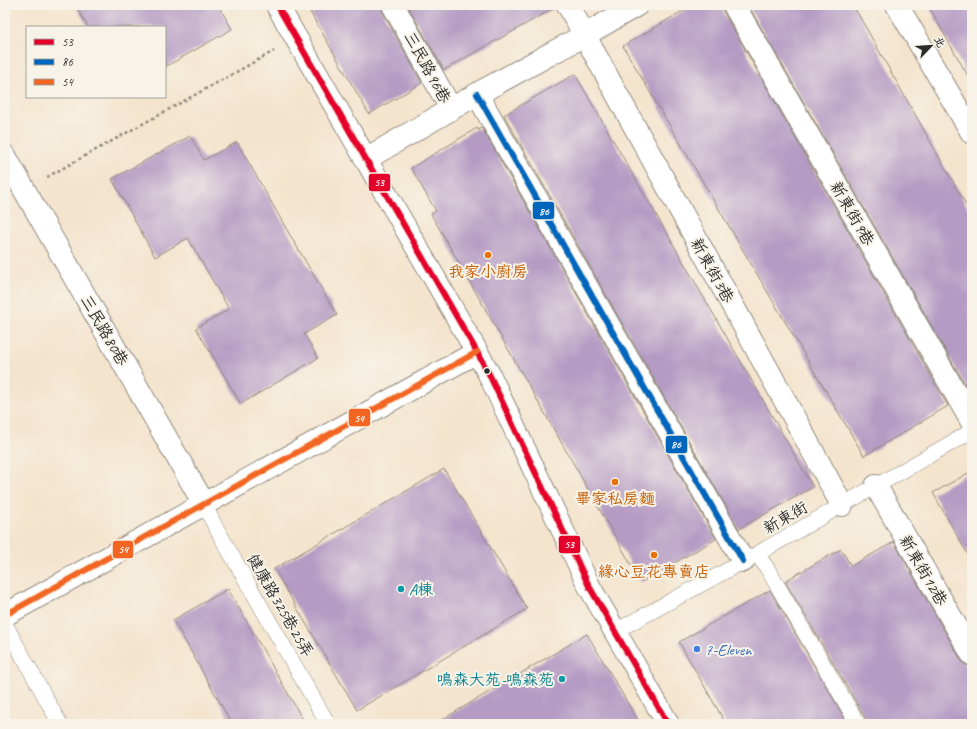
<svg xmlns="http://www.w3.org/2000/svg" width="977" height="729" font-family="Caveat,'LXGW WenKai TC',sans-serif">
	<rect width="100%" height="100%" fill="#f7f3e8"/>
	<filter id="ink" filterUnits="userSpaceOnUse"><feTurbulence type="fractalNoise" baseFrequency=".025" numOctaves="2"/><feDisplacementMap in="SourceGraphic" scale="8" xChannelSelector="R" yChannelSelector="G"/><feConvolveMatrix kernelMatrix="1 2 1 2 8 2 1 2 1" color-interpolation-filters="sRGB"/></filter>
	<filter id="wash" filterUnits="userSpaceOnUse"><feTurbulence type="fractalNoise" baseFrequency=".012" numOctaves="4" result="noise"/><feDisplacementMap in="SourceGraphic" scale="16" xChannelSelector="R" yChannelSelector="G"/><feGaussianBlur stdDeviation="0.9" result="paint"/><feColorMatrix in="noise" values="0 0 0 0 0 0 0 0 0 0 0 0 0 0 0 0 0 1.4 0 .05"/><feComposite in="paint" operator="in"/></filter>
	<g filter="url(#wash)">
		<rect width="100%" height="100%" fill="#f4e4cd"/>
		<g id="blocks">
			<path fill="#b59bc4" d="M75,5H218L232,29L165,67V27H88Z
				M306,5H381L382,11L422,83L369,114Z
				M407,5H556V7L444,70Z
				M693,5H722L723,11L948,406L864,456L623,46Z
				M748,5H853L972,215V392L970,393Z
				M928,5H972V83L934,16Z
				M575,74L813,487L739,529L504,115Z
				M477,128L478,130L482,128L716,539L641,582L431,214L436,211L411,168Z
				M190,136L204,160L237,142L287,230L337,315L304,334L318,358L241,404L196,328L229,309L188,238L155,257L112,179Z
				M444,469L527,609L357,710L274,569Z
				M972,471V562L933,493Z
				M894,542L961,660L965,665L969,666L972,671V724H867L866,719L785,581L841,549L851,566Z
				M228,589L294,704L305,724H232L173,620Z
				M770,590L848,724H726L679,642Z
				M587,634L640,724H435Z"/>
		</g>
	</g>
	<g filter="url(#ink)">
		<use href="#blocks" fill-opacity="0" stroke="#90887c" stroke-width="1"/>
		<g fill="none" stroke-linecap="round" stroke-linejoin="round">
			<g stroke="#90887c" stroke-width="16">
				<path id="service" d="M204,504L215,526L328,724
					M757,554L767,568L858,724
					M5,624L60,724
					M614,632L757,554L842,505L876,486L972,431"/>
			</g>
			<g stroke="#90887c" stroke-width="24">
				<path id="minor" d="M277,5L477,352L489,374L589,586L668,724
					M393,5L451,109
					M568,5L842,505
					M734,5L972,422
					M897,5L972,133
					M477,94L743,561
					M5,156L204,504
					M366,159L477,94L585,35L637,5
					M876,486L972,654
					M5,615L452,366L477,352"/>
			</g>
			<path stroke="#90887c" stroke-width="2.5" stroke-dasharray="3 3" stroke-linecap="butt" d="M47,177L274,51"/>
			<use href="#service" stroke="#fff" stroke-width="15"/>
			<use href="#minor" stroke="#fff" stroke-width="22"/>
			<g stroke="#f7f3e8" stroke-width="9">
				<path id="bus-1" d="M277,5L477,352L489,374L589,586L668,724"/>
			</g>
			<g stroke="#f7f3e8" stroke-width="9">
				<path id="bus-2" d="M477,94L743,561"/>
			</g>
			<g stroke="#f7f3e8" stroke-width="9">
				<path id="bus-3" d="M5,615L452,366L477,352"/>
			</g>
			<use href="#bus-1" stroke="#e4002b" stroke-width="6"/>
			<use href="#bus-2" stroke="#0065bd" stroke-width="6"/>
			<use href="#bus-3" stroke="#f26522" stroke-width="6"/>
		</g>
	</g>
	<g fill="#e8710a" stroke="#f7f3e8" stroke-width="1.5">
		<circle cx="488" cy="255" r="4"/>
		<circle cx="615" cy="482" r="4"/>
		<circle cx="654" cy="555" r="4"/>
	</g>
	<circle fill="#2b2b2b" stroke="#f7f3e8" stroke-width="1.5" cx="487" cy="371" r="3.5"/>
	<g fill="#0f9aa8" stroke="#f7f3e8" stroke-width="1.5">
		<circle cx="401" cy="589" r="4"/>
		<circle cx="562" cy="679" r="4"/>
	</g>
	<circle fill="#3f7fe0" stroke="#f7f3e8" stroke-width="1.5" cx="697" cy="649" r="4"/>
	<g text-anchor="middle" stroke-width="4" stroke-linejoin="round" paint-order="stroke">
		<g font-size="16" fill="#2b2b2b" stroke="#f7f3e8">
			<text transform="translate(428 67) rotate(61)" y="6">三民路96巷</text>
			<text transform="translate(853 213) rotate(60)" y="6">新東街9巷</text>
			<text transform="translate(713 270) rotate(61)" y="6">新東街3巷</text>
			<text transform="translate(105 330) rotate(60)" y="6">三民路80巷</text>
			<text transform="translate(785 517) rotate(-30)" y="6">新東街</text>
			<text transform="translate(924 570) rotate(60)" y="6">新東街12巷</text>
			<text transform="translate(281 605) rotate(60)" y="6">健康路325巷25弄</text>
		</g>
		<g font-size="16" fill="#c56008" stroke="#f7f3e8">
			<text x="488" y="277">我家小廚房</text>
			<text x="615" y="504">畢家私房麵</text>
			<text x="654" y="577">緣心豆花專賣店</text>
		</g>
		<g font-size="16" fill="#0d838f" stroke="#f7f3e8" text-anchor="start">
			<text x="409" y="595">A棟</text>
			<text x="554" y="685" text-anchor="end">鳴森大苑-鳴森苑</text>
		</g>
		<g font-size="16" fill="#366cbe" stroke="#f7f3e8" text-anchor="start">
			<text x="705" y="655">7-Eleven</text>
		</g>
	</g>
	<g stroke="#f7f3e8" stroke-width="1.5">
		<rect x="368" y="173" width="23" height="19" rx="4" fill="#e4002b"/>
		<rect x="532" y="201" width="23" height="19" rx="4" fill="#0065bd"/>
		<rect x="348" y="408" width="23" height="19" rx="4" fill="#f26522"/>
		<rect x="665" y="435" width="23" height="19" rx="4" fill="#0065bd"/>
		<rect x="558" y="535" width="23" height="19" rx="4" fill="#e4002b"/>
		<rect x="112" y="540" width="22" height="19" rx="4" fill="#f26522"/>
	</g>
	<g font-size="11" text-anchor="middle" font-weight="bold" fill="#fff">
		<text x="379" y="186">53</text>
		<text x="544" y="215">86</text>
		<text x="359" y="422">54</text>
		<text x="676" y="448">86</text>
		<text x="569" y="548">53</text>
		<text x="123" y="553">54</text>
	</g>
	<rect width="977" height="729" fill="none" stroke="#f7f3e8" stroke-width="20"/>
	<rect x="26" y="26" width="140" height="72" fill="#f7f3e8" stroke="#a5a39c"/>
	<rect x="34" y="39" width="20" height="6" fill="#e4002b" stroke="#a5a39c"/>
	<text x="62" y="46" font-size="12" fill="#2b2b2b">53</text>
	<rect x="34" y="59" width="20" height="6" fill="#0065bd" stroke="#a5a39c"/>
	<text x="62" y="66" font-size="12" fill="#2b2b2b">86</text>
	<rect x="34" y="79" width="20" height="6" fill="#f26522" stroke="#a5a39c"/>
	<text x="62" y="86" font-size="12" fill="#2b2b2b">54</text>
	<g transform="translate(931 46) rotate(65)" stroke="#f7f3e8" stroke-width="3" paint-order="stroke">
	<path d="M0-3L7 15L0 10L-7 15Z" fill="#2b2b2b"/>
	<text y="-6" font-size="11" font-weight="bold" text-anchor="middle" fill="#2b2b2b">北</text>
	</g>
</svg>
